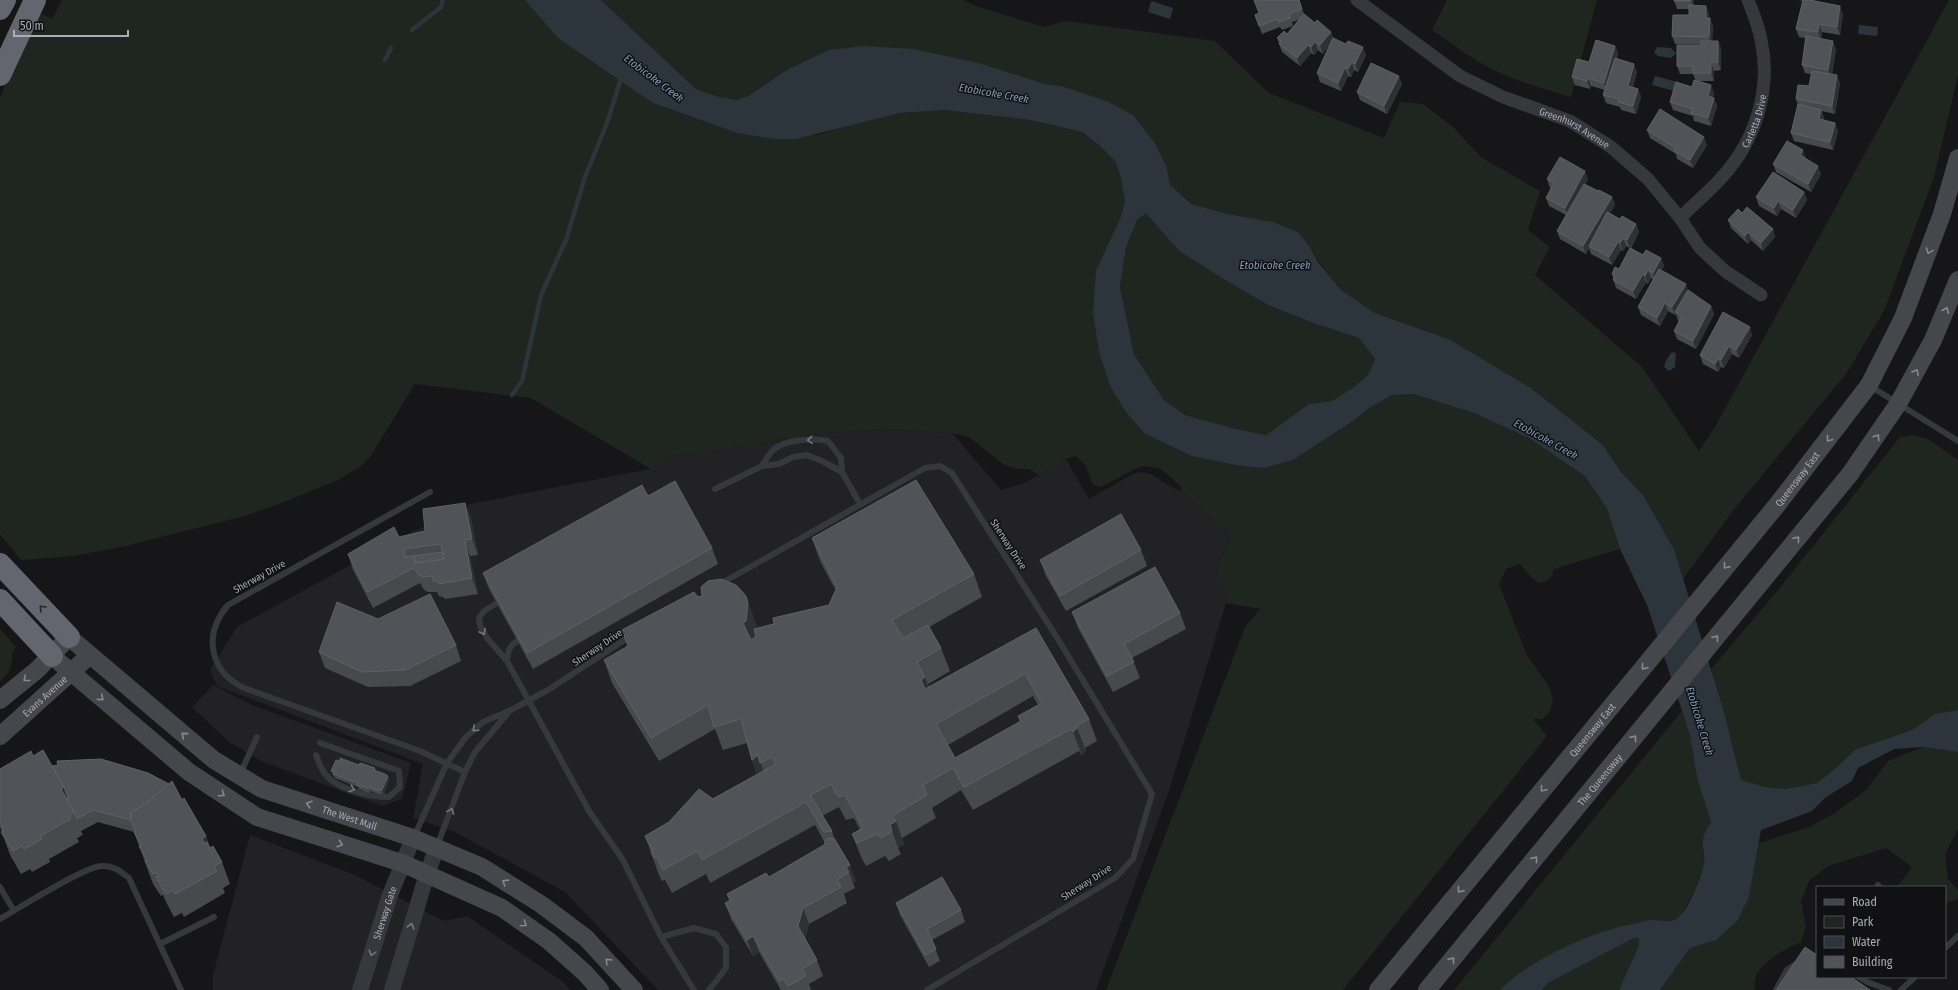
<svg xmlns="http://www.w3.org/2000/svg" width="1958" height="990" font-family="'Fira Sans Condensed',sans-serif">
	<rect width="100%" height="100%" fill="#161618"/>
	<path fill="#222225" d="M888,430L952,433L1001,490L1025,483L1066,459L1089,499L1133,474L1141,472L1151,474L1168,485L1182,492L1231,534L1217,570L1226,603L1169,791L1096,990H658L565,892L453,831L413,818L423,764L217,686L210,670L237,627L392,542L470,504L650,469L655,464L670,456L694,454L824,433Z
		M213,685L252,705L411,763L402,799L382,806L261,761L229,742L192,707Z
		M250,835L355,875L444,921L467,916L562,981L570,990H213V975Z"/>
	<path fill="#1e261f" d="M62,0H526L620,79L653,103L737,133L818,135L854,123L900,113L944,110L1030,120L1081,132L1100,146L1115,161L1121,178L1125,202L1093,313L1099,352L1110,386L1144,433L1191,456L1240,466L1265,468L1293,460L1353,421L1371,407L1392,395L1414,394L1474,413L1529,438L1585,476L1607,509L1620,549L1554,569C1552,578 1549,580 1540,583L1532,578L1520,564L1506,569L1499,584L1527,655L1550,688L1553,701L1549,713L1542,719H1533L1547,736L1343,990H1106L1245,627L1260,609L1226,603L1217,570L1231,534L1182,492L1180,485L1159,468L1141,466L1101,487L1093,485L1085,465L1076,456L1066,459L1039,475L1029,469H1016L1003,464L969,437L952,433L888,430L824,433L694,454L670,456L655,464L651,469L531,398L415,384L370,457L361,466L338,480L284,502L245,516L126,546L73,556L21,560L0,534V98L33,9L52,19Z
		M601,0H963L976,6L1044,27L1066,21L1215,41L1269,93L1384,138L1400,102L1423,104L1453,127L1481,157L1540,191L1528,230L1550,247L1535,275L1642,367L1699,451L1715,427L1949,0H1958V75L1934,177L1884,311L1846,374L1735,508L1683,579L1674,549L1643,495L1621,472L1603,445L1531,388L1451,340L1375,313L1341,290L1319,262L1310,247L1298,232L1273,222L1228,214L1193,204L1170,185L1167,168L1155,143L1133,115L1109,102L1062,86L1045,84L979,63L914,49L785,71L748,96L737,100L719,97L696,89Z
		M1447,0H1597L1571,97C1546,89 1521,83 1498,72C1474,61 1453,44 1432,30Z
		M1146,212L1178,250L1220,277L1268,305L1313,323L1359,338L1375,359L1368,375L1354,387L1332,401L1309,404L1266,435L1232,428L1185,415L1164,400L1134,354L1120,287L1126,247L1137,220Z
		M1912,435L1928,439L1958,460V710L1935,714L1914,729L1890,737L1835,769L1817,783L1785,789L1765,787L1740,780L1735,754L1711,669L1774,595L1900,437Z
		M0,629L16,647L12,652C13,664 10,673 0,681Z
		M1682,711L1690,735L1697,778L1711,822L1703,837L1704,863L1695,889L1681,916L1672,922H1663L1653,920L1627,925L1525,970L1500,990H1454Z
		M1923,747L1958,752V829L1945,854L1948,879L1958,890V899L1945,903V887H1897L1912,867L1886,848L1828,866L1809,881L1801,902L1806,926L1801,942C1783,950 1751,965 1755,990H1660L1690,948L1716,940L1749,897L1759,843L1809,827L1835,813L1866,790L1888,761Z
		M1634,938L1639,939V945L1619,990H1542L1548,983Z"/>
	<path fill="#2c353c" fill-rule="evenodd" d="M525,0H601L696,89L719,97L737,100L748,96L785,71L829,50L864,46L914,49L979,63L1045,84L1062,86L1109,102L1133,115L1155,143L1167,168L1170,185L1192,204L1228,214L1273,222L1298,232L1310,247L1318,262L1341,290L1375,313L1451,340L1531,388L1603,445L1621,472L1643,495L1674,549L1724,712L1741,780L1765,787L1785,789L1817,783L1835,769L1855,750L1914,729L1935,714L1958,710V752L1923,747L1894,749L1858,768L1852,781L1826,797L1812,811L1761,830L1749,897L1737,921L1716,940L1690,948L1660,990H1619L1639,945V939L1634,938L1548,983L1542,990H1500C1527,961 1593,931 1632,924C1638,923 1646,920 1653,920C1663,920 1672,925 1681,915C1690,905 1701,877 1704,863C1705,855 1702,846 1703,839C1704,833 1708,827 1711,822L1697,778L1690,735L1647,605L1620,549L1607,509L1585,476L1529,438L1474,413L1414,394L1392,395L1371,407L1353,421L1293,460L1265,468L1240,466L1191,456L1144,433L1126,412L1110,386L1099,352L1093,313L1096,271L1120,219L1125,202L1121,178L1115,161L1100,146L1082,132L1030,120L944,110L900,113L796,139H776L737,133L653,103L558,38ZM1146,213L1178,250L1220,277L1268,305L1313,323L1359,338L1375,359L1368,375L1354,387L1332,401L1309,404L1266,435L1232,428L1185,415L1164,400L1134,354L1120,287L1126,247L1137,220Z
		M1151,1L1173,8L1170,19L1148,12Z
		M1859,25L1878,27L1877,36L1858,34Z
		M1657,47L1671,48L1676,53L1671,58L1658,56L1654,52Z
		M1655,76L1677,82L1674,91L1652,85Z
		M1672,352L1676,353L1675,367L1669,371L1664,367L1666,360Z"/>
	<g fill="none" stroke-linecap="round" stroke-linejoin="round">
		<path stroke="#2c353c" stroke-width="4.5" d="M412,30L441,7L443,0
			M385,60L391,48
			M512,395L522,381L541,295L566,240L585,177L607,123L622,75"/>
		<path stroke="#37383d" stroke-width="6" d="M1870,386L1958,441
			M762,466C765,461 769,454 773,450C786,439 813,438 828,441L841,458L842,472L860,504
			M715,489L762,466L779,464L793,457L807,455L822,461L842,472
			M430,492L228,605C203,634 209,671 244,688L420,751L465,772
			M720,584L925,468L940,466L952,473L1056,636L1152,794L1133,859L1115,878L927,990
			M497,603L484,611L479,618L480,626L487,638L507,661L589,811L623,860L661,937L694,990
			M507,661C508,652 509,646 517,641
			M316,755C318,761 321,769 326,775C338,790 371,797 389,797L400,787L399,771L320,743
			M240,774L257,737
			M414,837L447,763L466,737L483,722L509,711L548,690L632,635
			M437,846L465,772L475,752L508,713
			M1878,885L1880,887
			M0,887L14,911
			M0,919C19,908 85,866 102,866C113,865 121,872 129,878L181,990
			M661,937L694,928L716,934L726,947V968L709,990
			M160,944L214,917
			M1945,948L1958,936
			M1859,977L1867,982L1889,990
			M1776,990L1787,970L1797,963
			M1901,990L1915,977"/>
		<g stroke="#37383d" stroke-width="13">
			<path id="s1" d="M1357,0L1460,76L1503,97L1570,121L1611,147L1648,179L1680,218L1700,248L1725,271L1761,295"/>
			<path id="s2" d="M1680,218C1696,202 1715,187 1729,169C1758,133 1771,85 1761,40C1759,27 1753,13 1748,0"/>
		</g>
		<g stroke="#37383d" stroke-width="16">
			<path id="s3" d="M360,990L390,895L413,838"/>
			<path d="M392,990L427,874L437,847"/>
		</g>
		<g stroke="#45474d" stroke-width="18">
			<path d="M52,656L189,772L257,817L402,863L502,908L549,941L585,973L600,990"/>
			<path id="s4" d="M0,700L37,670L69,637L214,760L262,789L413,838L482,867L542,905L586,938L634,990"/>
			<path id="s5" d="M0,736L90,655"/>
			<path id="s6" d="M1378,990L1777,505L1869,385L1903,318L1942,214L1958,158"/>
			<path id="s7" d="M1427,990L1850,474L1898,404L1933,340L1958,280"/>
		</g>
		<path stroke="#63666e" stroke-width="22" d="M0,9L5,0
			M0,75L35,0
			M0,564L69,637
			M0,600L52,656"/>
	</g>
	<path fill="#47494d" fill-rule="evenodd" d="M1299,0L1304,14L1315,23L1331,32L1333,38L1366,55L1358,72L1354,70L1351,77L1348,76L1341,91L1320,82L1317,73L1330,44L1323,54L1318,50L1314,55L1311,53L1300,66L1282,52L1277,38L1287,34L1299,20L1292,22L1293,26L1282,30L1280,27L1262,34L1255,15Z
		M1674,0H1694V6L1709,14V18L1713,26L1712,41H1718L1721,49V70L1714,71V81H1697L1714,93L1713,97L1714,98L1717,106L1711,126L1694,121L1693,116L1673,110L1670,102L1692,87L1696,81L1693,74H1680L1677,66L1701,45V44H1675L1672,36L1689,15V9H1677Z
		M1798,0H1810L1843,14L1840,35L1822,32L1821,39L1836,49L1832,74L1840,83L1835,114L1822,111L1824,118V120L1835,123L1838,131L1833,150L1794,141L1791,133L1798,105L1796,99L1809,86L1811,74L1805,73L1802,65L1806,38L1799,37L1796,29L1803,1Z
		M1615,46L1618,54L1617,58L1637,72L1633,87L1638,89L1641,97L1636,114L1621,110L1620,107L1606,103L1603,95L1605,90L1591,86L1590,89L1575,85L1572,77L1589,62Z
		M1402,84L1387,114L1360,100L1357,92Z
		M1647,130L1707,145L1693,168L1677,159L1676,154L1650,138Z
		M1806,158L1805,159L1821,174L1811,192L1776,172L1773,164Z
		M1547,179H1588L1585,184L1598,191L1612,197L1615,205L1610,213L1620,219L1636,224L1639,232L1631,248L1643,255L1661,258L1664,266L1661,270L1688,291L1711,306L1714,314L1696,349L1677,339L1674,331L1679,321H1678L1676,314L1675,315L1668,311L1660,326L1641,315L1638,307L1654,280L1651,278L1648,284L1646,282L1636,299L1616,288L1612,274L1619,269L1630,248L1626,246L1623,251L1621,250L1612,265L1591,254L1589,248L1586,254L1560,239L1557,231L1566,215L1549,206L1546,198L1551,188H1550Z
		M1804,192L1807,200L1796,218L1781,209L1777,216L1759,206L1756,197Z
		M1742,213L1773,229L1775,237L1763,251L1751,240L1748,244L1731,228L1728,220Z
		M1752,335L1739,358L1732,354L1724,368L1721,367L1718,372L1703,364L1700,355Z
		M648,496L712,548L718,564L533,669L489,589L483,573Z
		M465,503L471,519L478,555L470,556L478,594L445,599L443,597L439,596L437,592H428L424,590L420,583L373,608L353,570L348,554L399,537L425,531Z
		M812,538L974,574L982,597L929,627L941,648L950,671L928,684L929,687L1036,628L1089,719L1097,741L1085,748L1086,751L1082,755L1079,751L973,810L961,790L932,808L936,818L902,838L904,844L898,848L901,854L889,861L885,856L866,866L861,857L852,834L860,830L854,818L846,820L839,807L822,816L832,831L834,838L856,881L853,883L855,888L844,894L847,903L809,924L805,938L817,960L823,976L809,984L811,990H781L759,952L753,956L731,919L725,903L729,901L727,894L769,877L824,845L825,843L815,825L710,883L706,874L672,893L665,880L662,881L659,875L645,836L757,774L752,760L747,743L723,750L715,729L659,761L612,683L604,660L628,646L698,597L757,626L756,629L774,624L829,605L836,591L820,561ZM1033,696L1038,705L1018,716L1020,722L955,758L948,745Z
		M1141,550L1147,566L1066,611L1046,576L1040,560Z
		M1072,612L1180,613L1186,629L1132,658L1140,678L1113,692L1078,628Z
		M378,619L456,645L461,661L410,686L368,687L325,668L319,652Z
		M33,756L52,766L182,800L206,836L210,848L222,862L230,884L223,888L225,893L184,917L182,913L174,917L165,900L163,895L161,896L153,884L134,832L98,822L81,831L83,835L77,838L79,842L49,859L50,862L32,872L30,869L21,874L10,855L0,827V769Z
		M331,771H376L388,776L389,780L384,794L382,793L381,795L370,791L369,793L359,789L358,787L335,778Z
		M896,903L961,910L965,922L932,940L940,961L929,967L900,915Z"/>
	<path fill="#2f3033" d="M1691,0H1694V9L1691,1Z
		M1706,6L1709,14V26L1706,18Z
		M1840,6L1843,14L1840,35L1837,27Z
		M1710,18L1713,26L1712,45L1709,37Z
		M1819,24L1822,32L1821,40L1818,32Z
		M1331,32L1334,40L1323,54L1320,45Z
		M1718,41L1721,49V70L1718,62Z
		M1833,41L1836,49L1831,78L1828,70Z
		M1315,42L1318,50L1314,55L1311,47Z
		M1308,45L1311,53L1300,66L1297,58Z
		M1615,46L1618,54L1607,91L1604,83Z
		M1363,47L1366,55L1358,72L1355,64Z
		M1352,62L1354,70L1351,77L1348,69Z
		M1711,62L1714,71V81L1711,73Z
		M1634,64L1637,72L1631,94L1628,86Z
		M1345,68L1348,76L1341,91L1338,83Z
		M1837,75L1840,83L1835,114L1832,106Z
		M1399,76L1402,84L1387,114L1384,106Z
		M1588,78L1591,86L1590,89L1587,81Z
		M1711,85L1714,93L1711,104L1708,96Z
		M1638,89L1641,97L1636,114L1633,106Z
		M1714,98L1717,106L1711,126L1708,118Z
		M1821,110L1824,118L1822,127L1819,119Z
		M1835,123L1838,131L1833,150L1830,142Z
		M1704,137L1707,145L1693,168L1690,160Z
		M1803,150L1806,158L1803,163L1800,155Z
		M1818,166L1821,174L1811,192L1808,184Z
		M1585,171L1588,179L1568,216L1565,208Z
		M1804,192L1807,200L1796,218L1793,210Z
		M1612,197L1615,205L1590,247L1589,246V248L1586,254L1583,246Z
		M1778,201L1781,209L1777,216L1774,208Z
		M1636,224L1639,232L1630,248L1627,240Z
		M1773,229L1775,237L1763,251L1761,243Z
		M1748,232L1751,240L1748,244L1745,236Z
		M1623,238L1626,246L1623,251L1620,243Z
		M1618,242L1621,250L1612,265L1609,257Z
		M1661,258L1664,266L1656,281L1653,273Z
		M1648,270L1651,278L1648,284L1645,276Z
		M1643,274L1646,282L1636,299L1633,291Z
		M1686,284L1688,292L1675,312L1676,314L1675,315L1672,307Z
		M1665,303L1668,311L1660,326L1657,318Z
		M1711,306L1714,314L1696,349L1693,341Z
		M1750,327L1752,335L1739,358L1736,350Z
		M1729,346L1732,354L1724,368L1721,360Z
		M1718,359L1721,367L1718,372L1715,364Z
		M465,503L471,519L478,555L472,539Z
		M465,540L470,556L478,594L472,578Z
		M746,596L757,626L754,644L751,646L743,623Z
		M925,677L933,700L929,703L921,680Z
		M1077,728L1086,751L1082,755L1073,732Z
		M758,755L766,778L760,783L752,760Z
		M388,776L389,780L384,794L382,790Z
		M64,787L73,810L61,789Z
		M896,821L904,844L898,848L890,825Z
		M206,836L214,859L202,839Z
		M850,865L856,881L853,883L849,872L846,868Z
		M803,908L809,924L804,942L798,926Z
		M753,936L759,952L753,956L747,940Z"/>
	<path fill="#525359" stroke="#5f6168" fill-rule="evenodd" d="M1254,0H1299L1302,9L1289,14L1290,18L1279,22L1277,19L1259,26L1255,15L1259,13Z
		M1674,0H1691V1H1674Z
		M1803,0H1810L1840,6L1837,27L1819,24L1818,32L1796,29Z
		M1689,5L1706,6V18H1710L1709,37L1672,36L1673,15H1689Z
		M1304,14L1315,23L1317,20L1331,32L1320,45L1315,42L1311,47L1308,45L1297,58L1279,44L1281,41L1277,38L1284,31L1287,34Z
		M1806,36L1833,41L1828,70L1802,65Z
		M1333,38L1346,44L1348,41L1363,47L1355,64L1352,62L1348,69L1345,68L1338,83L1317,73Z
		M1596,40L1615,46L1604,83L1588,78L1587,81L1572,77L1577,59L1589,62Z
		M1701,41H1718V62H1711V73H1693V66H1677V45H1701Z
		M1615,58L1634,64L1628,86L1638,89L1633,106L1618,102L1619,99L1603,95Z
		M1371,63L1399,76L1384,106L1357,92Z
		M1812,71L1837,75L1832,106L1796,99L1798,85L1809,86Z
		M1694,80L1711,85L1708,96L1714,98L1708,118L1691,113L1693,109L1670,102L1676,82L1692,87Z
		M1798,104L1821,110L1819,119L1835,123L1830,142L1791,133Z
		M1660,109L1704,137L1690,160L1674,151L1676,148L1647,130Z
		M1787,141L1803,150L1800,155L1818,166L1808,184L1773,164Z
		M1560,157L1585,171L1565,208L1546,198L1554,183L1547,179Z
		M1773,172L1804,192L1793,210L1778,201L1774,208L1756,197Z
		M1584,184L1598,191L1599,190L1612,197L1583,246L1557,231Z
		M1747,207L1773,229L1761,243L1748,232L1745,236L1728,220L1738,209L1742,213Z
		M1607,212L1620,219L1622,216L1636,224L1627,240L1623,238L1620,243L1618,242L1609,257L1589,246Z
		M1630,248L1643,255L1646,250L1661,258L1653,273L1648,270L1645,276L1643,274L1633,291L1613,280L1615,276L1612,274L1615,267L1619,269Z
		M1659,269L1686,284L1672,307L1665,303L1657,318L1638,307Z
		M1688,290L1711,306L1693,341L1674,331L1682,316L1675,312Z
		M1723,312L1750,327L1736,350L1729,346L1721,360L1718,359L1715,364L1700,355Z
		M916,480L974,574L892,620L903,638L928,625L941,648L917,662L925,677L921,680L925,689L1036,628L1089,719L1076,726L1077,728L1073,732L1071,729L964,787L953,768L923,785L927,795L892,816L896,821L890,825L892,831L881,838L877,834L857,843L852,834L863,828L845,795L838,797L831,784L810,795L832,831L824,832L806,802L702,860L697,851L663,870L657,857L654,858L651,852L653,851L645,836L669,822L699,789L713,799L776,764L772,757L760,763L758,755L752,760L741,719L714,727L708,705L651,738L604,660L628,646L622,630L694,592L698,597L702,596L701,587L708,581L721,579L736,585L746,596L748,603L746,621L743,623L751,640L756,637L754,629L774,624L773,618L829,605L837,587L812,538ZM1025,674L1042,703L1018,716L1021,721L955,758L936,724Z
		M675,481L712,548L527,653L483,573L642,485L648,496Z
		M465,503L472,539L465,540L472,578L439,584L437,581H433V576L422,577L418,574L414,568L367,592L348,554L394,527L399,537L425,531L423,509ZM441,544L444,559L415,563L414,556L405,557L404,549Z
		M1121,514L1141,550L1060,596L1040,560Z
		M443,552L444,559L416,563L414,556L406,557Z
		M1155,567L1180,613L1124,644L1134,662L1107,676L1072,612Z
		M430,594L456,645L405,670L362,672L319,652L337,602L378,619Z
		M43,750L64,787L61,789L74,812L69,815L71,819L40,836L42,839L24,849L22,846L13,851L1,832L4,830L0,822V769L31,751L33,756Z
		M340,758L359,765L360,763L375,768L374,770L385,774L388,776L382,790L380,789L379,791L368,787V788L357,785L358,783L333,774L335,772L331,771L336,760L340,761Z
		M101,759L148,773L169,784L144,805L130,813L131,818L130,819L131,820L93,810L77,819L74,812L67,799L68,798L64,787L52,766L58,765L57,761Z
		M172,781L182,800L184,798L206,836L202,839L204,843L207,842L210,848L213,846L222,862L214,866L217,871L175,894L173,890L166,894L156,877L159,876L156,872L153,874L145,861L147,860L139,846L141,845L134,832L136,831L130,819L132,817L130,813L144,805Z
		M834,838L850,865L846,868L849,872L837,880L841,887L803,908L798,926L817,960L802,969L806,976L788,986L784,979L779,981L753,936L747,940L725,903L731,900L727,894L766,873L769,877L824,845L826,839Z
		M942,877L961,910L927,929L936,949L925,955L896,903Z
		M1805,947L1817,955V977H1851L1870,990H1776Z"/>
	<defs><path id="oneway-chevron" d="M-2-3.5L2.5 0L-2 3.5" fill="none" stroke-width="1.6" stroke-linecap="round" stroke-linejoin="round"/></defs>
	<g stroke="#858993">
		<use href="#oneway-chevron" transform="translate(1929 251) rotate(110)"/>
		<use href="#oneway-chevron" transform="translate(1946 310) rotate(-67)"/>
		<use href="#oneway-chevron" transform="translate(1916 372) rotate(-61)"/>
		<use href="#oneway-chevron" transform="translate(1877 437) rotate(-56)"/>
		<use href="#oneway-chevron" transform="translate(1829 439) rotate(127)"/>
		<use href="#oneway-chevron" transform="translate(1797 539) rotate(-51)"/>
		<use href="#oneway-chevron" transform="translate(1726 566) rotate(129)"/>
		<use href="#oneway-chevron" transform="translate(1716 638) rotate(-51)"/>
		<use href="#oneway-chevron" transform="translate(1644 667) rotate(129)"/>
		<use href="#oneway-chevron" transform="translate(26 679) rotate(141)"/>
		<use href="#oneway-chevron" transform="translate(101 698) rotate(40)"/>
		<use href="#oneway-chevron" transform="translate(184 735) rotate(-140)"/>
		<use href="#oneway-chevron" transform="translate(1634 738) rotate(-51)"/>
		<use href="#oneway-chevron" transform="translate(1543 789) rotate(129)"/>
		<use href="#oneway-chevron" transform="translate(222 794) rotate(34)"/>
		<use href="#oneway-chevron" transform="translate(309 804) rotate(-162)"/>
		<use href="#oneway-chevron" transform="translate(340 844) rotate(18)"/>
		<use href="#oneway-chevron" transform="translate(1535 859) rotate(-51)"/>
		<use href="#oneway-chevron" transform="translate(505 882) rotate(-148)"/>
		<use href="#oneway-chevron" transform="translate(1460 890) rotate(129)"/>
		<use href="#oneway-chevron" transform="translate(524 924) rotate(35)"/>
		<use href="#oneway-chevron" transform="translate(1452 960) rotate(-51)"/>
		<use href="#oneway-chevron" transform="translate(608 961) rotate(-134)"/>
	</g>
	<g stroke="#757881">
		<use href="#oneway-chevron" transform="translate(810 440) rotate(176)"/>
		<use href="#oneway-chevron" transform="translate(483 632) rotate(62)"/>
		<use href="#oneway-chevron" transform="translate(475 729) rotate(138)"/>
		<use href="#oneway-chevron" transform="translate(352 789) rotate(19)"/>
		<use href="#oneway-chevron" transform="translate(451 811) rotate(-70)"/>
		<use href="#oneway-chevron" transform="translate(411 926) rotate(-73)"/>
		<use href="#oneway-chevron" transform="translate(372 953) rotate(107)"/>
	</g>
	<use stroke="#26262a" href="#oneway-chevron" transform="translate(42 608) rotate(-133)"/>
	<g text-anchor="middle" stroke-width="3" stroke-linejoin="round" paint-order="stroke">
		<g font-size="10" fill="#a8adb8" stroke="#111113">
			<text dy="4" stroke="none"><textPath href="#s2" startOffset="124">Carletta Drive</textPath></text>
			<text dy="4" stroke="none"><textPath href="#s1" startOffset="254">Greenhurst Avenue</textPath></text>
			<text dy="4" stroke="none"><textPath href="#s6" startOffset="661">Queensway East</textPath></text>
			<text transform="translate(1009 544) rotate(57)" y="4">Sherway Drive</text>
			<text transform="translate(259 576) rotate(-29)" y="4">Sherway Drive</text>
			<text transform="translate(597 647) rotate(-34)" y="4">Sherway Drive</text>
			<text dy="4" stroke="none"><textPath href="#s5" startOffset="60">Evans Avenue</textPath></text>
			<text dy="4" stroke="none"><textPath href="#s6" startOffset="337">Queensway East</textPath></text>
			<text dy="4" stroke="none"><textPath href="#s7" startOffset="272">The Queensway</textPath></text>
			<text dy="4" stroke="none"><textPath href="#s4" startOffset="432">The West Mall</textPath></text>
			<text transform="translate(1086 882) rotate(-33)" y="4">Sherway Drive</text>
			<text dy="4" stroke="none"><textPath href="#s3" startOffset="81">Sherway Gate</textPath></text>
		</g>
		<g font-size="11" font-style="italic" fill="#7f9bb3" stroke="#111113">
			<text transform="translate(654 78) rotate(37)" y="4">Etobicoke Creek</text>
			<text transform="translate(994 93) rotate(10)" y="4">Etobicoke Creek</text>
			<text x="1275" y="269">Etobicoke Creek</text>
			<text transform="translate(1546 439) rotate(29)" y="4">Etobicoke Creek</text>
			<text transform="translate(1700 721) rotate(73)" y="4">Etobicoke Creek</text>
		</g>
	</g>
	<rect x="1816" y="886" width="130" height="92" fill="#111113" stroke="#4d4f55"/>
	<rect x="1824" y="899" width="20" height="6" fill="#45474d" stroke="#4d4f55"/>
	<text x="1852" y="906" font-size="12" fill="#a8adb8">Road</text>
	<rect x="1824" y="916" width="20" height="12" fill="#1e261f" stroke="#4d4f55"/>
	<text x="1852" y="926" font-size="12" fill="#a8adb8">Park</text>
	<rect x="1824" y="936" width="20" height="12" fill="#2c353c" stroke="#4d4f55"/>
	<text x="1852" y="946" font-size="12" fill="#a8adb8">Water</text>
	<rect x="1824" y="956" width="20" height="12" fill="#525359" stroke="#4d4f55"/>
	<text x="1852" y="966" font-size="12" fill="#a8adb8">Building</text>
	<path d="M14 30v6h114v-6" fill="none" stroke="#a8adb8" stroke-width="2"/>
	<text x="20" y="30" font-size="12" fill="#a8adb8" stroke="#111113" stroke-width="3" paint-order="stroke">50 m</text>
</svg>
